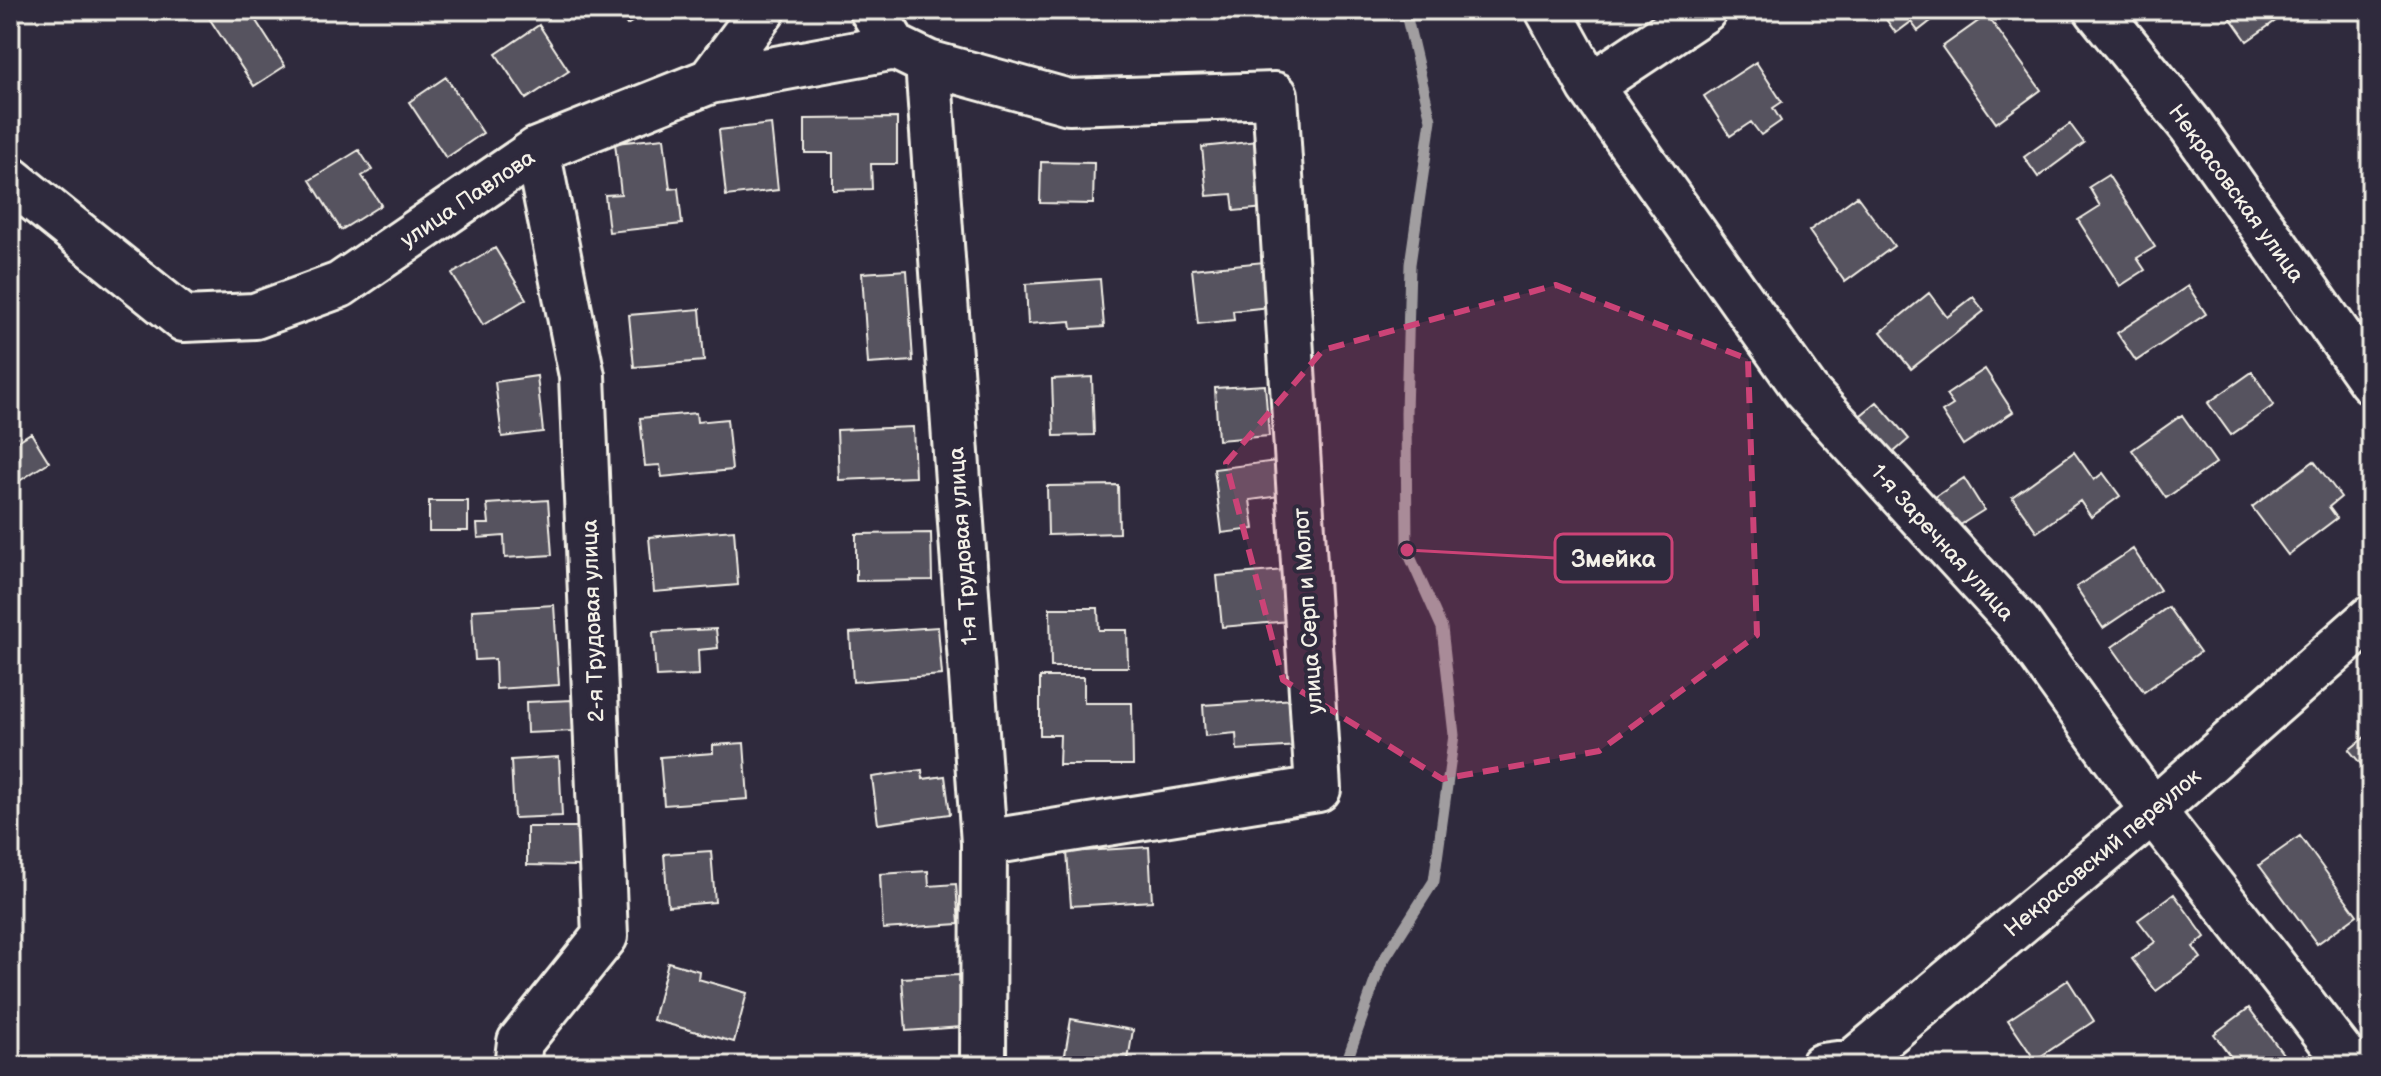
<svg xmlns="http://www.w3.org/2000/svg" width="2381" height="1076" font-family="'Balsamiq Sans',sans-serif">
	<rect width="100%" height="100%" fill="#2f2a3d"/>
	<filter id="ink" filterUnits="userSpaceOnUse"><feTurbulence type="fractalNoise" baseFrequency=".0125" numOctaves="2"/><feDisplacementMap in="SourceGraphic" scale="16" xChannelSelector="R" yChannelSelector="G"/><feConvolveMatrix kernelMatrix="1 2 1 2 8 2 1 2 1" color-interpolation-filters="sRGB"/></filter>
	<g filter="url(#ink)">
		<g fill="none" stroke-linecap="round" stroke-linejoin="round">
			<path stroke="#a19ea0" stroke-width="11" d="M1345,1066L1381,964L1434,881L1454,735L1442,628L1407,550L1406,413L1410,264L1431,120L1405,10"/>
		</g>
		<path fill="#56525f" stroke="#f4f1e8" stroke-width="2" d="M221,10H249L285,66L254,86L209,18Z
			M617,10H651L627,25Z
			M1879,10H1945L1918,31L1911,22L1896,33Z
			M2225,10H2291L2247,41Z
			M1987,15L2041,90L1996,123L1942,47Z
			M539,25L569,71L526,99L496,54Z
			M1756,62L1782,102L1773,108L1781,121L1761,135L1751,122L1730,136L1704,96Z
			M446,77L483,133L446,158L409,102Z
			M897,118V164H871L872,189L833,190V153H805V119Z
			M771,124L778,190L726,196L719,130Z
			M2070,124L2084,143L2038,177L2024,157Z
			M664,138L670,189L678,188L682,224L609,232L605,195L621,194L615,143Z
			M1258,141L1265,208L1234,211L1232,194L1207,196L1202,147Z
			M359,150L372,170L362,176L381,205L341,230L310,180Z
			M1041,162L1094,163L1093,204L1040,203Z
			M2108,175L2155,247L2137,258L2145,270L2120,286L2078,220L2100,206L2089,187Z
			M1857,196L1894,246L1845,282L1809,231Z
			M495,248L526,299L483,325L452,274Z
			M1264,262L1269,307L1233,311L1234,320L1198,324L1192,269Z
			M907,270L913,361L868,364L862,273Z
			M1100,279L1104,327L1072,329L1071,321L1028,324L1026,284Z
			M2188,286L2206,314L2136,361L2117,333Z
			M1929,293L1947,317L1973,297L1984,311L1911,369L1881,332Z
			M700,309L704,361L634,367L629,315Z
			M1985,369L2013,412L1963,445L1942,412L1953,405L1946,395Z
			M2252,372L2274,405L2231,435L2208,403Z
			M537,376L543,432L502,437L495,382Z
			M1092,377L1094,435L1054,436L1052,379Z
			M1265,385L1269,436L1218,440L1215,388Z
			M1877,402L1909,439L1887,458L1855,420Z
			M696,413L697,422L727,419L732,470L662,477L660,465L645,466L640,418Z
			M2182,415L2216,463L2166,498L2132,450Z
			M913,427L915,477L839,480L837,430Z
			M31,433L49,462L10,487V446Z
			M2074,452L2094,480L2103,473L2120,496L2091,517L2080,501L2037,532L2012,497Z
			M1276,461L1280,496L1250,500L1254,529L1222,533L1214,469Z
			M2314,461L2341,497L2329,507L2337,518L2288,555L2252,507Z
			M1964,478L1984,510L1946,534L1926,503Z
			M1118,485L1119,533L1048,535L1047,486Z
			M548,500L552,555L505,558L504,536L478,538L477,524H489L487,504Z
			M429,501H468V531H429Z
			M734,530L738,585L654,592L649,537Z
			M931,533L932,580L856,581V534Z
			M2133,549L2160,590L2103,628L2076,587Z
			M1284,570L1289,621L1222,627L1217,576Z
			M554,605L559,685L496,689L495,659L475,660L472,610Z
			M2168,607L2200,652L2144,692L2112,647Z
			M1050,608H1098L1099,630H1127L1128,667H1051Z
			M938,627L942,675L853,682L850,633Z
			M716,629L718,648L698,650L699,675L656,677L653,632Z
			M1040,677H1084V703H1132L1133,765H1059L1060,735H1040Z
			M1295,699L1299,746L1237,750L1236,733L1205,736L1203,705Z
			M573,700L574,731L527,733L526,702Z
			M2371,732V776L2349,750Z
			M744,743L748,799L664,805L660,757L713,753V745Z
			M559,757L562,816L514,818L511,760Z
			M922,770L923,779L945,776L950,814L878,824L872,777Z
			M527,827H579L578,866L527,865Z
			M2300,836L2357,915L2317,944L2259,865Z
			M1149,847L1152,901L1071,906L1067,852Z
			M711,851L715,902L668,906L664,854Z
			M928,871L929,886L956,884L959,924L883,929L880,874Z
			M2174,894L2205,937L2193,947L2201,958L2156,991L2132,959L2155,942L2138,920Z
			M668,962L699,971L698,979L747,993L734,1042L653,1020Z
			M959,975L962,1027L906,1031L902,978Z
			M2068,980L2094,1021L2035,1060L2008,1020Z
			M2249,1008L2286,1058L2276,1066H2218L2231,1057L2214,1034Z
			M1071,1019L1133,1030L1127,1066H1063Z
			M646,1058L688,1066H645Z"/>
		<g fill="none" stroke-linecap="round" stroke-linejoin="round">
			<g stroke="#f4f1e8" stroke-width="50">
				<path id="minor" d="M872,10L895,47
					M1548,10L1590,86L1806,391L2018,623L2153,811L2351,1066
					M2097,10L2192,127L2371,381
					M895,47L928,63L984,843L983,1066
					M928,63L1069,102L1275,95L1318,789L984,843
					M710,81L763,10
					M1590,86L1704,10
					M10,179L184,319L255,316L340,285L537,150L710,81L895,47
					M517,1066L520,1042L605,936L582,376L537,150
					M1822,1066L1853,1062L2153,811L2371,618"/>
			</g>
			<use href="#minor" stroke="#2f2a3d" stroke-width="44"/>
		</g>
	</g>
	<path fill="#cc4377" fill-opacity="0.2" stroke="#cc4377" stroke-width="6" stroke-dasharray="16 10" stroke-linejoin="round" d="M1556,285L1748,359L1757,635L1599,751L1442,779L1283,680L1226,463L1323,350Z"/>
	<g text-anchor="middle" stroke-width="8" stroke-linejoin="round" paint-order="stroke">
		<g font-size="22" fill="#f4f1e8" stroke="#2f2a3d">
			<text transform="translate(2237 193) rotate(54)" y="8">Некрасовская улица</text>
			<text transform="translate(467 198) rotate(-34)" y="8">улица Павлова</text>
			<text transform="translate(1943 542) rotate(48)" y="8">1-я Заречная улица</text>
			<text transform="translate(962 546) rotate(-94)" y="8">1-я Трудовая улица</text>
			<text transform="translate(1307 611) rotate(-94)" y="8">улица Серп и Молот</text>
			<text transform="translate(592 621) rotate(-92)" y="8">2-я Трудовая улица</text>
			<text transform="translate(2102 852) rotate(-40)" y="8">Некрасовский переулок</text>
		</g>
	</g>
	<path fill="none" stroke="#cc4377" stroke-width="3" d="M1407 550L1555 558"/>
	<circle fill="#cc4377" stroke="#2f2a3d" stroke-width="3" cx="1407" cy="550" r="8"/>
	<rect fill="#2f2a3d" stroke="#cc4377" stroke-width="3" x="1555" y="534" width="117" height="48" rx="8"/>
	<g font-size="24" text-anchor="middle" font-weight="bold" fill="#f4f1e8">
		<text x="1613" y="567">Змейка</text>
	</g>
	<rect width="2381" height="1076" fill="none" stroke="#2f2a3d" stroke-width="40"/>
	<rect x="20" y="20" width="2341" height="1036" fill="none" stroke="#f4f1e8" stroke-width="3" filter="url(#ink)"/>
</svg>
